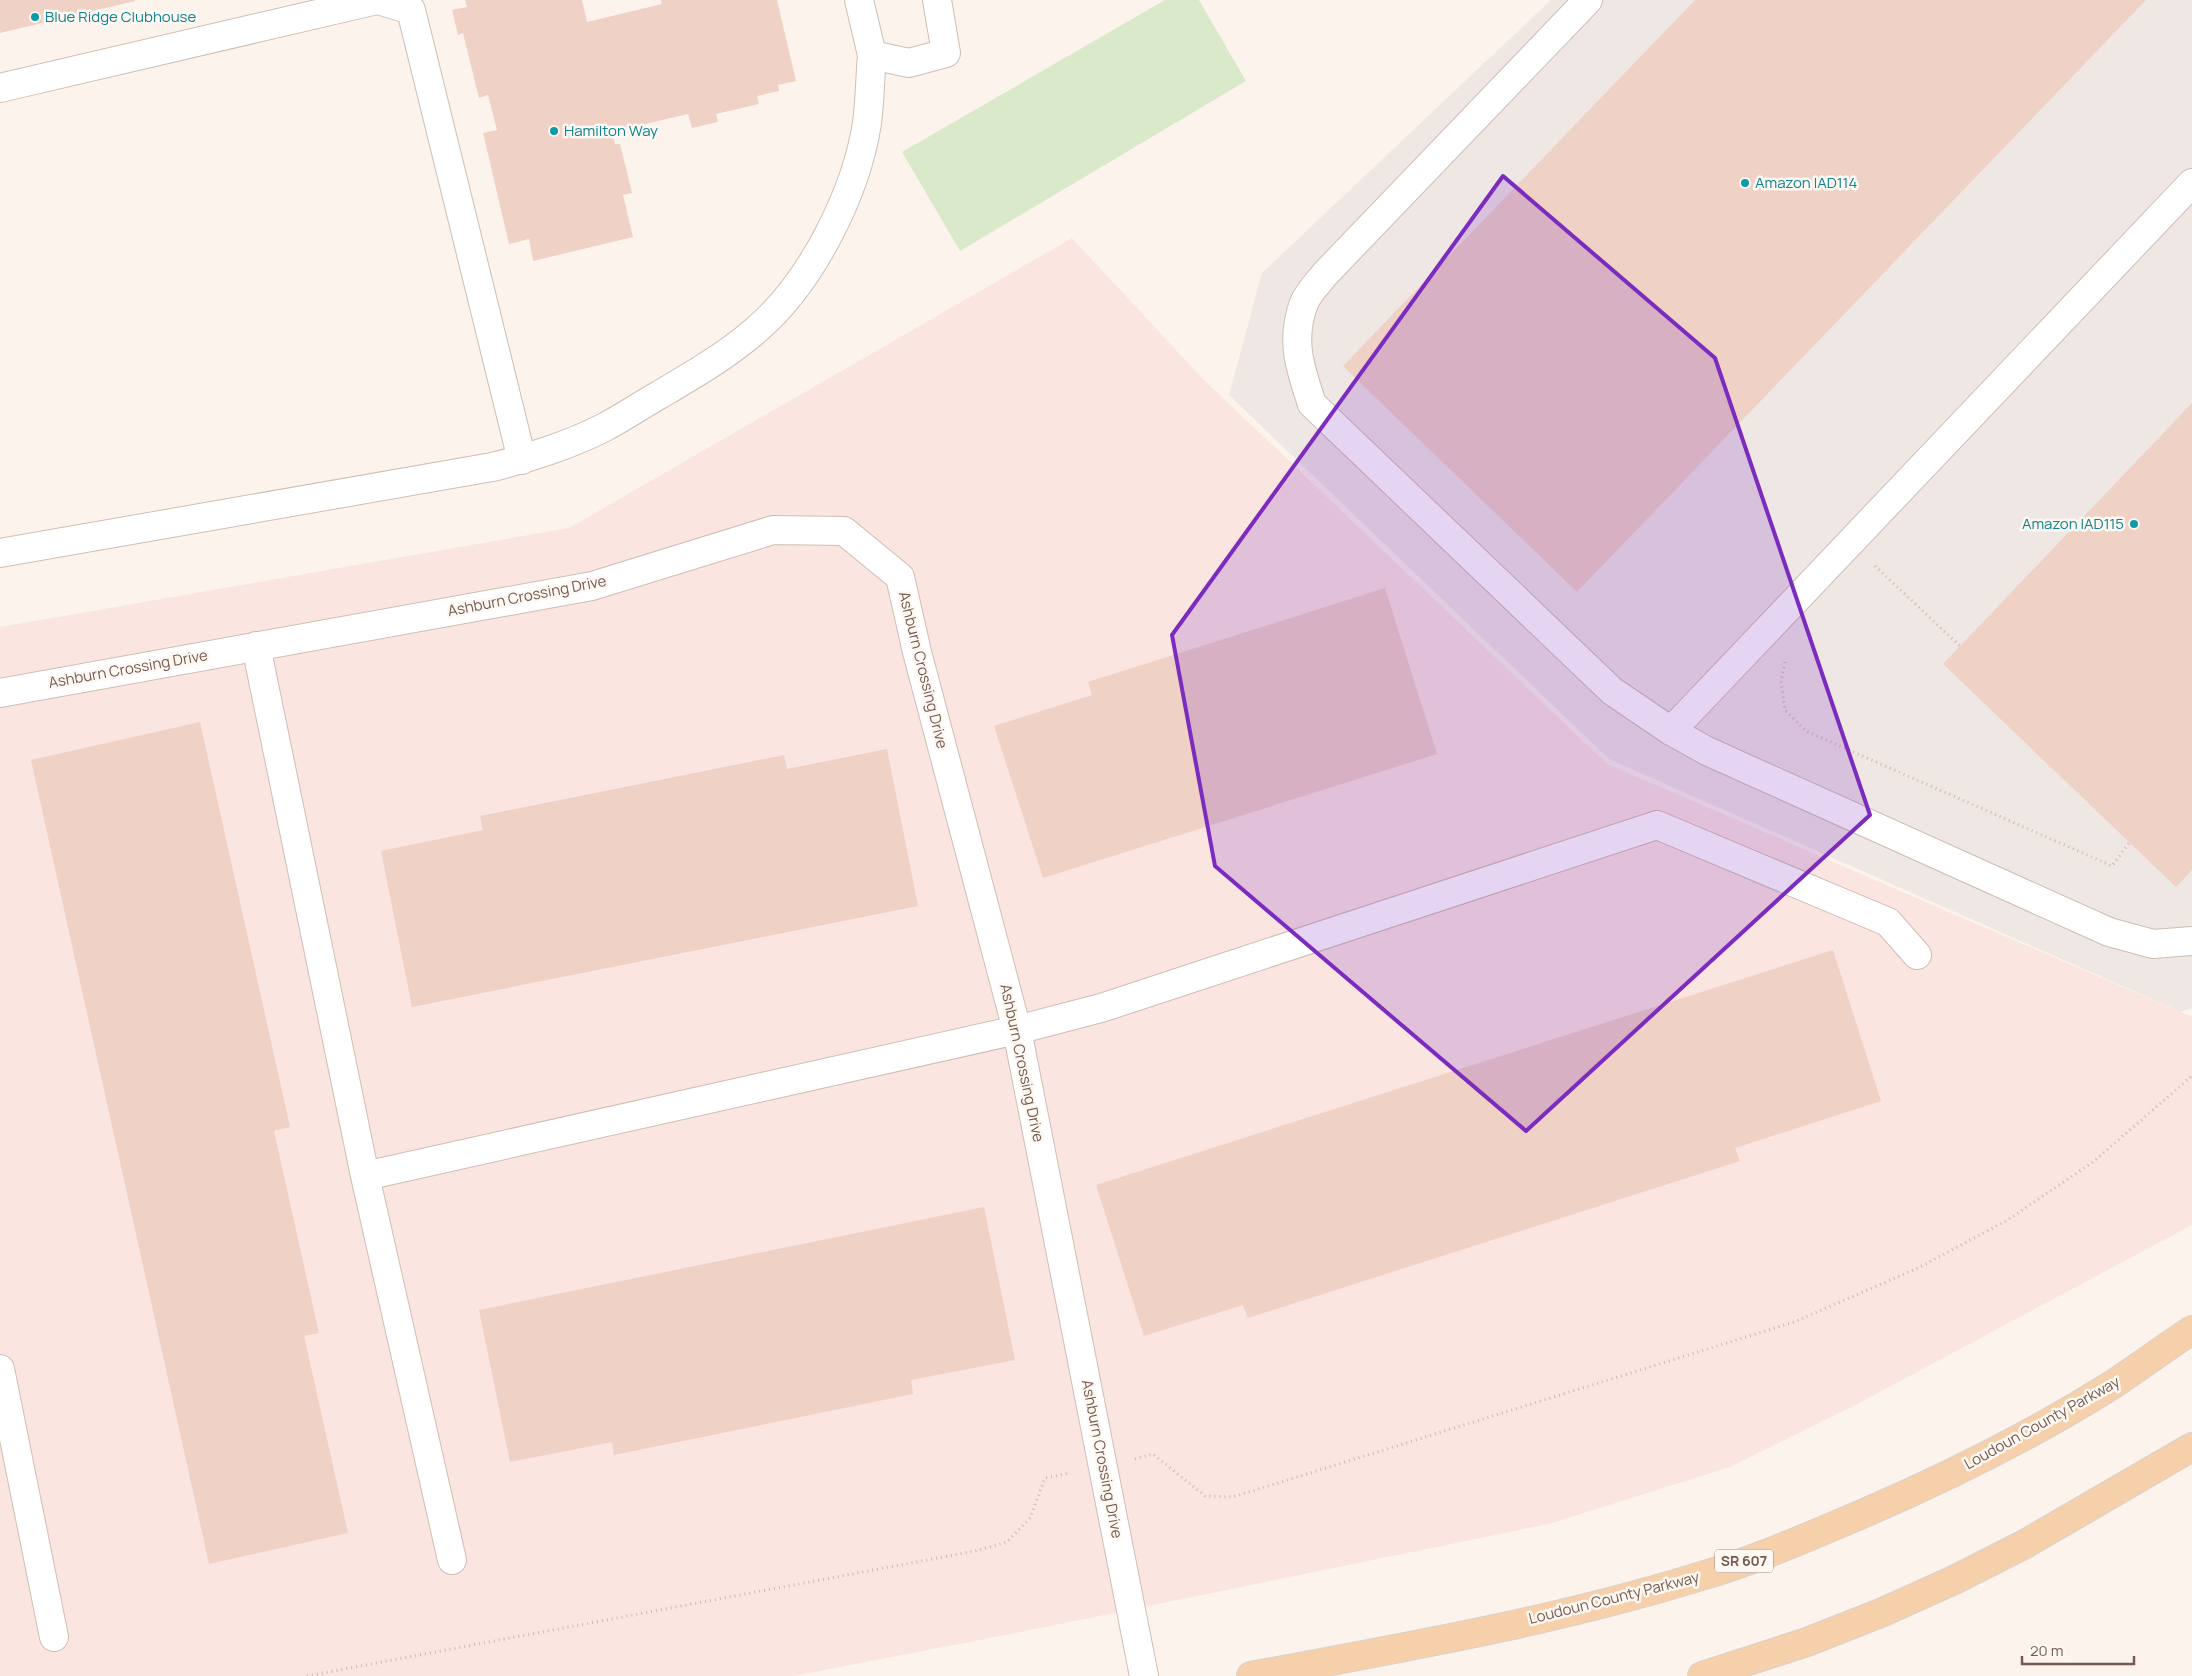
<svg xmlns="http://www.w3.org/2000/svg" width="2192" height="1676" font-family="Manrope,sans-serif">
	<rect width="100%" height="100%" fill="#fcf4ec"/>
	<path fill="#fbe5e1" d="M1072,238L1203,379L1607,764L2192,1017V1225L1861,1402L1730,1467L1549,1524L1016,1633L794,1676H0V627L569,528Z"/>
	<path fill="#eee7e4" d="M1551,0H2192V1008L2181,1012L1609,759L1229,395L1262,273Z"/>
	<path fill="#dbe9cb" d="M1165,0H1199L1246,81L960,251L902,152Z"/>
	<path fill="#efd1c5" d="M0,0H135V1L0,33Z
		M465,0H582L587,22L662,4L661,0H777L796,81L778,85L779,91L757,96L759,104L716,114L718,122L692,128L688,114L612,132L615,144H620L632,193L623,195L633,237L533,261L529,239L509,244L483,133L497,130L488,95L479,98L463,33L458,35L452,10L467,7Z
		M1695,0H2146L1577,592L1343,366Z
		M2192,403V870L2176,887L1943,664Z
		M1385,588L1437,754L1043,878L994,726L1092,695L1088,682Z
		M200,722L290,1127L274,1131L319,1333L304,1336L348,1533L209,1564L31,760Z
		M887,749L918,906L412,1007L381,851L483,830L480,816L784,755L787,769Z
		M1833,950L1881,1101L1735,1148L1740,1161L1248,1318L1243,1305L1144,1336L1096,1185Z
		M984,1207L1015,1360L911,1380L913,1394L614,1455L612,1442L510,1462L479,1310Z"/>
	<g fill="none" stroke-linecap="round" stroke-linejoin="round">
		<g stroke="#d0bdb4" stroke-width="30">
			<path id="minor" d="M378,0L411,10L522,460
				M859,0L872,55L909,63L946,53L937,0
				M1588,0L1325,274C1318,283 1308,293 1304,303C1290,340 1300,368 1312,404L1612,691L1671,731L1707,751L2109,932L2153,944L2192,941
				M0,88L377,0
				M0,553L492,467C526,459 572,444 603,428C622,418 640,406 659,395C693,375 726,356 756,330C811,283 856,194 867,123C870,101 870,77 872,55
				M256,646L365,1176L452,1560
				M0,693L592,586L773,530L844,531L900,577L917,652L1017,1030L1144,1676
				M1671,731L2192,183
				M365,1176L1017,1030L1101,1008L1657,825L1888,922L1917,955
				M0,1369L54,1637"/>
		</g>
		<g stroke="#d9d1ce" stroke-width="30">
			<path id="major" d="M1251,1676C1401,1648 1552,1622 1698,1577C1747,1563 1794,1543 1841,1523C1934,1484 2026,1439 2112,1385C2139,1367 2165,1348 2192,1330
				M1702,1676L1807,1642L1883,1612L1954,1580L2025,1544L2192,1447"/>
		</g>
		<path stroke="#d5b4a8" stroke-width="3" stroke-dasharray="1 4" stroke-linecap="butt" d="M1875,566L1960,646
			M1785,662L1781,681L1785,710L1806,731L2112,866L2129,843
			M1135,1459L1153,1454L1205,1496L1233,1497L1794,1322L1918,1268L2006,1221L2093,1162L2192,1076
			M307,1676L975,1551L1007,1542L1030,1518L1045,1478L1070,1473"/>
		<use href="#minor" stroke="#fff" stroke-width="28"/>
		<use href="#major" stroke="#f5d0aa" stroke-width="28"/>
	</g>
	<path fill="#7b2cbf" fill-opacity="0.2" stroke="#7b2cbf" stroke-width="4" stroke-linejoin="round" d="M1503,176L1715,358L1870,815L1526,1131L1215,866L1172,635Z"/>
	<g fill="#0f9aa8" stroke="#fef8f2" stroke-width="2">
		<circle cx="35" cy="17" r="5"/>
		<circle cx="554" cy="131" r="5"/>
		<circle cx="1745" cy="183" r="5"/>
		<circle cx="2134" cy="524" r="5"/>
	</g>
	<g text-anchor="middle" stroke-width="5" stroke-linejoin="round" paint-order="stroke">
		<rect fill="#fef8f2" stroke="#9f8981" stroke-width="1" x="1715" y="1549.5" width="58" height="23" rx="4"/>
		<g font-size="14" font-weight="bold" fill="#765950">
			<text x="1744" y="1566">SR 607</text>
		</g>
		<g font-size="15" fill="#0d838f" stroke="#fef8f2" text-anchor="start">
			<text x="45" y="22">Blue Ridge Clubhouse</text>
			<text x="564" y="136">Hamilton Way</text>
			<text x="1755" y="188">Amazon IAD114</text>
			<text x="2124" y="529" text-anchor="end">Amazon IAD115</text>
		</g>
		<g font-size="15" fill="#765950" stroke="#fef8f2">
			<text transform="translate(527 596) rotate(-11)" y="5">Ashburn Crossing Drive</text>
			<text transform="translate(128 669) rotate(-10)" y="5">Ashburn Crossing Drive</text>
			<text transform="translate(923 670) rotate(76)" y="5">Ashburn Crossing Drive</text>
			<text transform="translate(1022 1063) rotate(78)" y="5">Ashburn Crossing Drive</text>
			<text transform="translate(2042 1423) rotate(-29)" y="5">Loudoun County Parkway</text>
			<text transform="translate(1102 1459) rotate(79)" y="5">Ashburn Crossing Drive</text>
			<text transform="translate(1614 1598) rotate(-14)" y="5">Loudoun County Parkway</text>
		</g>
	</g>
	<path d="M2022 1656v8h112v-8" fill="none" stroke="#765950" stroke-width="2.5"/>
	<text x="2030" y="1656" font-size="15" fill="#765950" stroke="#fef8f2" stroke-width="4" paint-order="stroke">20 m</text>
</svg>
